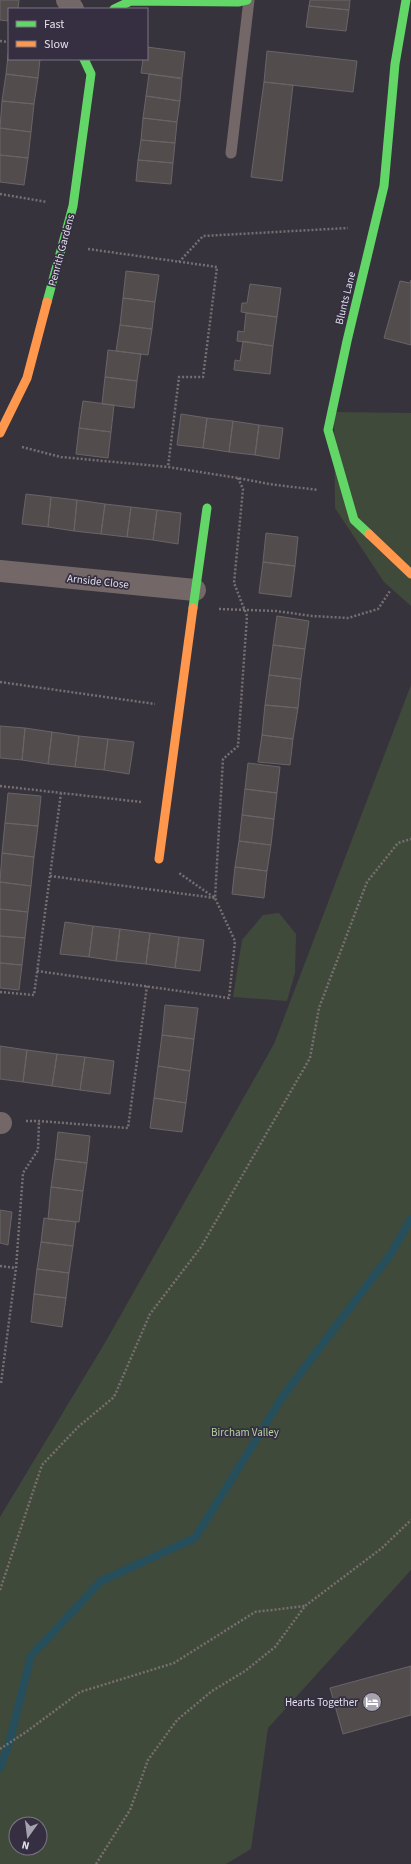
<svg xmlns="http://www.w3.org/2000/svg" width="411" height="1864" font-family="'Source Sans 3',sans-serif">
	<rect width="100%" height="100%" fill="#36333d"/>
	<path fill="#404a3a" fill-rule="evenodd" d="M334,412L411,413V606L384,582L335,508Z
		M411,685V1570L268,1728L251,1849L226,1864H0V1517L106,1341L274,1044ZM16,1824H40V1848H16Z
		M279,913L296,934L295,973L287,1001L233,997L242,940L263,915Z"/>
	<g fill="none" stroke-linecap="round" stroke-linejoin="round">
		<path stroke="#264f5b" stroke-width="8" d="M0,1768L9,1743L31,1656L101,1581L195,1538L283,1396L390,1255L411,1219"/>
	</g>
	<path fill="#524c4d" stroke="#696466" d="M0,0H19L18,9H9V21L0,20Z
		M310,0H350L349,10L309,6Z
		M309,6L349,10L346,31L306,27Z
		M9,47V59H40L38,78L6,74Z
		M147,47L185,52L182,78L141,73L143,59H147Z
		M267,51L357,61L353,92L264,82Z
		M6,74L38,78L34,104L2,101Z
		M149,74L182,79L180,101L146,96Z
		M264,82L293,85L282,181L251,177Z
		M146,96L180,101L177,122L143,118Z
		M2,101L34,104L31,132L0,128Z
		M143,118L177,122L175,143L141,140Z
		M0,128L31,132L28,158L0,155Z
		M141,140L175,143L173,163L138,160Z
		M0,155L28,158L24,185L0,182Z
		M138,160L173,163L171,184L136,181Z
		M126,271L159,275L155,302L123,298Z
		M411,280V345L384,338L400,281L410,283Z
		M250,284L281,288L277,317L241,312L242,303H247Z
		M123,298L155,302L152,329L120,325Z
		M246,313L277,317L273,346L237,341L238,331L244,332Z
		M120,325L152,329L148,355L116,351Z
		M243,341L273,346L270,374L234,370L235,360L240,361Z
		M108,350L141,354L137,381L105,377Z
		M105,377L137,381L134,408L102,404Z
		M83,401L114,405L111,432L79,428Z
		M181,414L207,418L203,448L177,445Z
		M207,418L233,421L229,452L203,448Z
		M233,421L259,425L255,455L229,452Z
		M259,425L283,428L279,459L255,455Z
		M79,428L111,432L108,458L76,454Z
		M26,494L51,497L48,527L22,524Z
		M51,497L77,500L74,531L48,527Z
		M77,500L105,504L101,534L74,531Z
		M105,504L131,507L127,537L101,534Z
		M131,507L157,510L153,540L127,537Z
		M157,510L181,513L178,544L153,540Z
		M266,533L298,537L295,566L263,562Z
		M263,562L295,566L291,597L259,593Z
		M277,616L309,621L305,649L273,645Z
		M273,645L305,649L301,679L269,675Z
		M269,675L301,679L298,708L265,705Z
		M265,705L298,708L293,739L262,735Z
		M0,726L25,728L22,760L0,758Z
		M25,728L52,732L48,764L22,760Z
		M52,732L79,736L75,767L48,764Z
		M262,735L293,739L290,765L258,762Z
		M79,736L108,739L104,770L75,767Z
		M108,739L134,742L129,774L104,770Z
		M248,763L280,767L277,793L245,789Z
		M245,789L277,793L274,819L242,815Z
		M8,793L41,796L38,826L5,823Z
		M242,815L274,819L271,845L239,841Z
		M5,823L38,826L34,857L2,853Z
		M239,841L271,845L267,871L235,867Z
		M2,853L34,857L31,886L0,882Z
		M235,867L267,871L264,898L232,894Z
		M0,882L31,886L28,912L0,909Z
		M0,909L28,912L25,938L0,936Z
		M65,922L93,926L89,957L60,954Z
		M93,926L120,929L116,961L89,957Z
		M120,929L150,933L146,964L116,961Z
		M150,933L179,937L175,968L146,964Z
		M0,936L25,938L22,965L0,963Z
		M179,937L204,940L200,971L175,968Z
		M0,963L22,965L19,990L0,988Z
		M165,1005L198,1008L194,1039L162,1035Z
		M162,1035L194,1039L190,1071L158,1066Z
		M0,1046L27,1050L23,1082L0,1079Z
		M27,1050L57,1054L52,1086L23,1082Z
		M57,1054L85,1057L80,1090L52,1086Z
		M85,1057L114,1061L110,1094L80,1090Z
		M158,1066L190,1071L186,1103L154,1098Z
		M154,1098L186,1103L182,1132L150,1128Z
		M58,1132L90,1136L87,1163L55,1159Z
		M55,1159L87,1163L83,1191L51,1187Z
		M51,1187L83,1191L79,1222L48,1219Z
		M0,1210L12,1212L8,1245L0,1243Z
		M44,1218L76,1222L73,1246L41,1242Z
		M41,1242L73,1246L69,1273L37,1269Z
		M37,1269L69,1273L66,1298L34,1294Z
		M34,1294L66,1298L62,1327L31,1322Z
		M411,1666V1715L343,1734L330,1688Z"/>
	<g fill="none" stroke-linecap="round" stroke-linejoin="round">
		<path stroke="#776f71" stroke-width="2.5" stroke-dasharray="2 2" stroke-linecap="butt" d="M0,41L9,42
			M0,194L47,202
			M88,249L217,267L203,377H179L168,467
			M179,262L203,236L348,228
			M22,447L61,457L168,467L238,478L269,484L318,490
			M219,609L276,611L312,616L348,618L378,609L390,591
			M0,682L155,704
			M0,786L141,802
			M50,876L215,898L223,759L238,746L247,616L234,583L243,489L238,478
			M37,971L229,998L235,941L215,898L179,873
			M0,992L34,995L61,793
			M26,1121H39L128,1128L147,986
			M0,1266L16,1268
			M1,1383L16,1268L23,1173L38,1150L39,1121
			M0,1590L42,1465L78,1427L114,1397L150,1314L201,1247L310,1058L319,1008L367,882L398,843L411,839
			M0,1749L26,1732L80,1692L174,1663L255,1612L305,1606
			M96,1864L130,1810L148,1760L177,1720L212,1691L245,1671L275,1647L305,1606L382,1548L411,1520"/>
		<path stroke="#736867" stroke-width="11" d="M231,153L249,0"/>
		<path stroke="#736867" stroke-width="22" d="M67,0L73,9
			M0,571L195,590
			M0,1123H1"/>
		<path stroke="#63d668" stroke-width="9" d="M114,9L131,1L238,2L247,0
			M47,302L73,206L91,74L84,59
			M369,534L354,520L328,430L347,341L384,186L395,64L406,0
			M193,608L207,508"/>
		<path stroke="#ff974d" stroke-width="9" d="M0,433L27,378L47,302
			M369,534L411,574
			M159,859L193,608"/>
	</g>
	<defs>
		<g id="hotel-disc" transform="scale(1)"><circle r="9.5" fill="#a6a3ae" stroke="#352f41"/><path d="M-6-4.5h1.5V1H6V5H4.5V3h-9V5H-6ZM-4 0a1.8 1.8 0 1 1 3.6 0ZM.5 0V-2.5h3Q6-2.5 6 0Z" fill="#fff"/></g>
	</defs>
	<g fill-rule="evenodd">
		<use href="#hotel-disc" x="372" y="1702"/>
	</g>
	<g text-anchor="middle" stroke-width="3.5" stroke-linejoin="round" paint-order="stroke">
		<g font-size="11" fill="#e3dfeb" stroke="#352f41">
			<text transform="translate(61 250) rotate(-75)" y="4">Penrith Gardens</text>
			<text transform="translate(345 298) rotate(-76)" y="4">Blunts Lane</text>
			<text transform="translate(98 581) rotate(6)" y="4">Arnside Close</text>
		</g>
		<g font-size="11" fill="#b4d49d" stroke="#352f41">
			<text x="245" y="1436">Bircham Valley</text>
		</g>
		<g font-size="11" fill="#e3dfeb" stroke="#352f41" text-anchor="end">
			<text x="358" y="1706">Hearts Together</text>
		</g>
	</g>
	<rect x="8" y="8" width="140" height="52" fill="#352f41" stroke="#7b7585"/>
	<rect x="16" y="21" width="20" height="6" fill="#63d668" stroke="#7b7585"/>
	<text x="44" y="28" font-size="12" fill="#e3dfeb">Fast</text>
	<rect x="16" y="41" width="20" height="6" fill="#ff974d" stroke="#7b7585"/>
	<text x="44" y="48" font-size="12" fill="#e3dfeb">Slow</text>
	<g transform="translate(28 1836) rotate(194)"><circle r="19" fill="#352f41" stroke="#7b7585"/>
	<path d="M0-3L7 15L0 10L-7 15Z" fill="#a6a3ae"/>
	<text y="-6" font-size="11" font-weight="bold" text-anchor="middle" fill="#e3dfeb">N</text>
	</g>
</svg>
